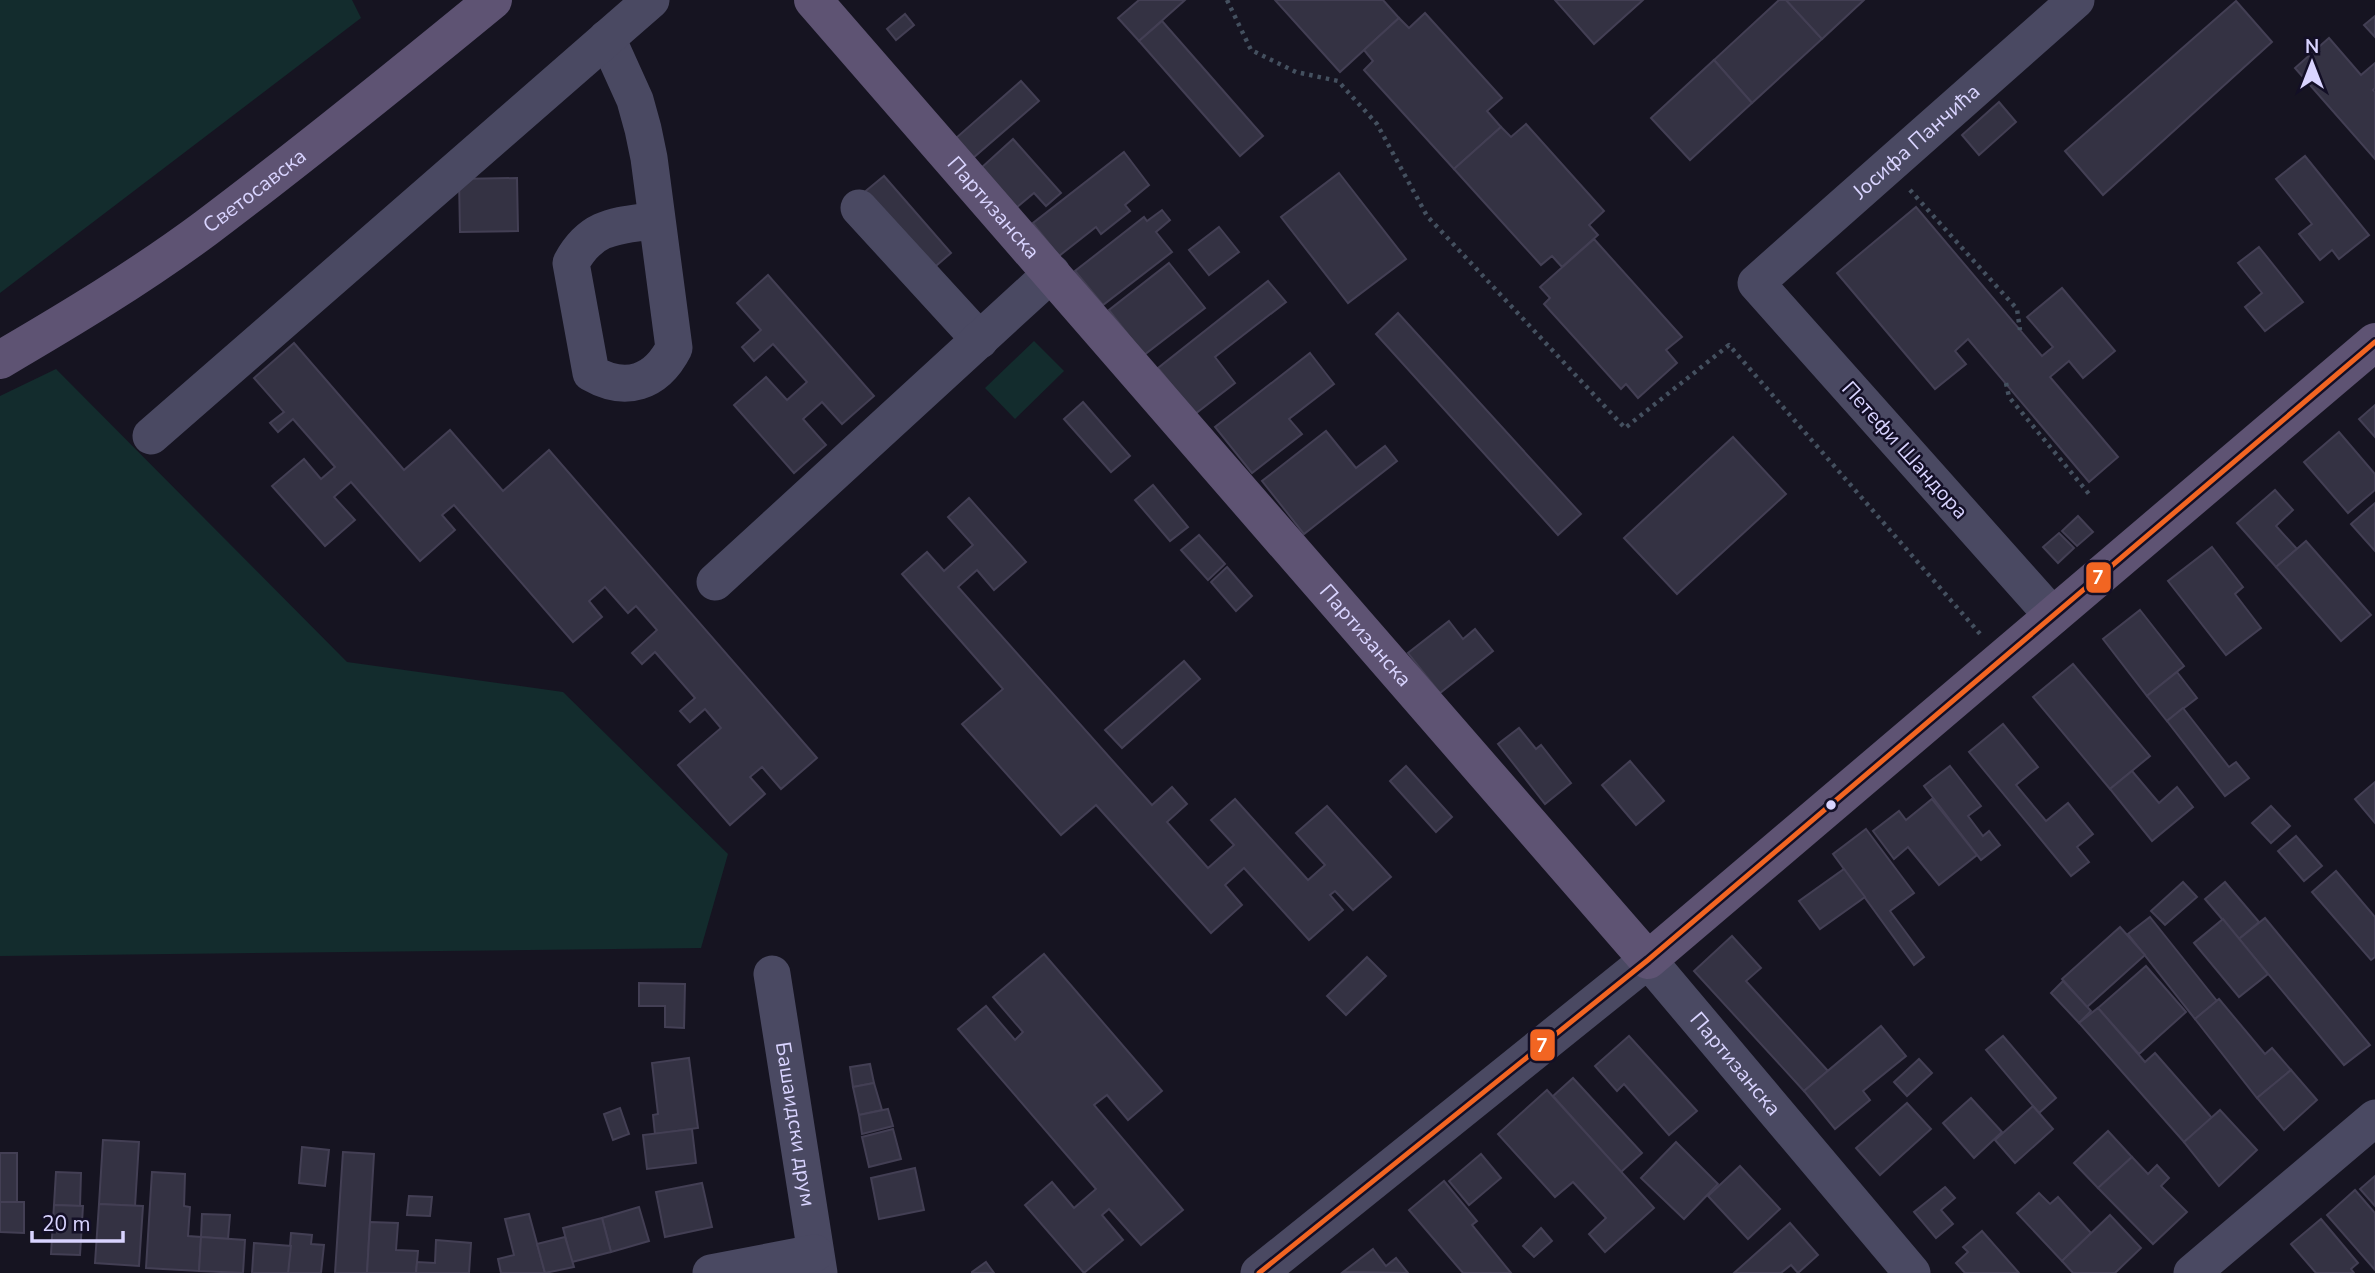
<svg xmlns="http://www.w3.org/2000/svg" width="2375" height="1273" font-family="'Nunito Sans',sans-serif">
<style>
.green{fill:#132c2d}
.building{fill:#343243;stroke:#433f54;stroke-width:2}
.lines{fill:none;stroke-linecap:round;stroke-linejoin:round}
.path{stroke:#44505f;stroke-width:4.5;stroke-dasharray:3.5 5;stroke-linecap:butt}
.minor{stroke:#4a4962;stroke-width:37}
.major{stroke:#5e5373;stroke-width:38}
.bus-1-casing{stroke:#130f26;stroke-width:10}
.bus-1{stroke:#f26522;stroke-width:5}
.bus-dot{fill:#d9d4ff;stroke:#130f26;stroke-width:2.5}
.labels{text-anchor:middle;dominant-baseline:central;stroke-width:5;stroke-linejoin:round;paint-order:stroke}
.street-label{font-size:21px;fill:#d9d4ff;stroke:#130f26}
.line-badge{stroke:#130f26;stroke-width:2.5}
.badge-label{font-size:19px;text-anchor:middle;font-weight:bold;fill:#fff}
</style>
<rect width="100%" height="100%" fill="#161421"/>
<g class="green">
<polygon points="0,0 352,0 361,18 0,293"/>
<polygon points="1034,341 1064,371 1015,419 985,388"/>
<polygon points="56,369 347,662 563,692 728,854 701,948 0,956 0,396"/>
</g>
<g class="building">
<polygon points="1139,0 1185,0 1139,41 1118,18"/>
<polygon points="1275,0 1383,0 1399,18 1340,72"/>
<polygon points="1555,0 1643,0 1594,44"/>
<polygon points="1779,0 1786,0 1822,39 1752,103 1714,60"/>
<polygon points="1786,0 1864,0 1822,39"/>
<polygon points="2236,1 2272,42 2103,195 2065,151"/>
<polygon points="1425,13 1502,98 1487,111 1501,127 1454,169 1364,70 1373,61 1364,50 1399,18 1409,28"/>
<polygon points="905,14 914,25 896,40 887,29"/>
<polygon points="2375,16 2375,37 2364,25"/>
<polygon points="1162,21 1263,136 1240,156 1139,41"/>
<polygon points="2329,38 2361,75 2375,63 2375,88 2373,90 2375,92 2375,159 2295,68"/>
<polygon points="1714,60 1752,103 1690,160 1651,118"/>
<polygon points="1021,81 1039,101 973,158 956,138"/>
<polygon points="1999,102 2016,122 1979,155 1962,135"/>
<polygon points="1526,124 1604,211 1589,225 1598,235 1562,267 1552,256 1541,265 1454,169 1501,127 1511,137"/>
<polygon points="1013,139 1061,193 1046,206 1034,193 1016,208 981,168"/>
<polygon points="1124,152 1149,185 1125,205 1130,211 1101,234 1096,227 1059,256 1033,223"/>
<polygon points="2305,156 2369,235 2339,259 2332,250 2320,260 2299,234 2312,224 2276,179"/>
<polygon points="1339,173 1406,259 1348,303 1281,217"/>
<polygon points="884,176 951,253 930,271 862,194"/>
<polygon points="517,178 518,231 460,232 459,179"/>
<polygon points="1916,207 2042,356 2053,347 2027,317 2062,288 2115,351 2083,378 2069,361 2050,377 2118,457 2089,482 1968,339 1955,351 1966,364 1935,389 1837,273"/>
<polygon points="1162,210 1170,220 1156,232 1172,252 1103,305 1075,271 1144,217 1147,221"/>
<polygon points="1219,227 1239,252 1209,275 1189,250"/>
<polygon points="1594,239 1682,337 1666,350 1677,363 1638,398 1626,384 1621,389 1544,304 1550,298 1540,287"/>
<polygon points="2259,247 2303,302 2265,331 2245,307 2262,293 2238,263"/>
<polygon points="1169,263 1205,308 1144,355 1109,310"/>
<polygon points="768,275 874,396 842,424 822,402 803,419 826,445 794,473 734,405 766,377 787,400 807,382 773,344 754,361 742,347 761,330 737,303"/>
<polygon points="1268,281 1286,302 1215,357 1235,383 1195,414 1158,368"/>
<polygon points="1398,313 1581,514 1558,535 1376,334"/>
<polygon points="294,343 404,470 450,430 503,491 549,450 817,758 781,789 762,767 750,777 765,794 730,825 678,765 721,728 705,709 690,722 680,711 695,698 655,652 642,664 632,653 657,630 636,606 628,613 605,587 589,601 602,617 573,642 454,505 442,515 455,530 420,561 351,482 334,497 355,520 325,546 272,486 304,459 321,479 335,467 293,419 278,432 270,423 284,412 254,378"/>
<polygon points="1310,353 1334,384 1289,419 1302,434 1252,473 1215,427"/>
<polygon points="1083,402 1130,456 1111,472 1064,419"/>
<polygon points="2375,405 2375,437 2359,419"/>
<polygon points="1326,431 1356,468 1385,446 1397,461 1304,534 1262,481"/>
<polygon points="2339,432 2375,474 2375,490 2348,513 2304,462"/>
<polygon points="1733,437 1786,494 1677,594 1624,538"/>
<polygon points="1153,485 1188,527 1170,541 1135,500"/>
<polygon points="2275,490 2293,510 2276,526 2297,549 2276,567 2237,523"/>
<polygon points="969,498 1026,562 994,590 977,570 958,587 1152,805 1172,787 1187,804 1167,822 1208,868 1234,845 1211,820 1235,799 1308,880 1325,865 1296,833 1327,806 1391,877 1353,910 1335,891 1330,895 1343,910 1309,940 1244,868 1225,885 1242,905 1211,933 1096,805 1061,835 962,724 1003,689 902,574 927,552 944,571 973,545 948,517"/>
<polygon points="2375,503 2375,551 2351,524"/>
<polygon points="2078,516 2093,532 2077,546 2062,531"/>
<polygon points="2059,533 2074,548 2058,563 2043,547"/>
<polygon points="1199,535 1225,564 1208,580 1181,550"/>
<polygon points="2306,541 2371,615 2341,641 2276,567"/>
<polygon points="2212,547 2243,587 2235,594 2261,628 2226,655 2168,581"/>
<polygon points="1227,567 1252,596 1236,611 1211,582"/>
<polygon points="2140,610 2184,666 2147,696 2103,639"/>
<polygon points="1449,621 1463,639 1475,629 1493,651 1440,693 1408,653"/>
<polygon points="1184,661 1200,679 1122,748 1105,730"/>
<polygon points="2073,664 2150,756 2110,789 2033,697"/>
<polygon points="2177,672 2197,698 2167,721 2147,696"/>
<polygon points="2183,708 2229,767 2236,762 2249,778 2225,796 2167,721"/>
<polygon points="2003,724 2038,767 2016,785 2046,821 2068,803 2093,834 2077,847 2089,862 2071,876 1969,752"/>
<polygon points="1519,728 1536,749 1541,745 1571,783 1545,804 1498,744"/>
<polygon points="1630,761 1664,801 1636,825 1602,785"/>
<polygon points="1406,766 1452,817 1436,832 1390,781"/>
<polygon points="1950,766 1981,806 1968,816 1983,836 1989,831 2000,845 1981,860 1924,786"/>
<polygon points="2132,771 2159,803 2177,787 2193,807 2152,841 2110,789"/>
<polygon points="2375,782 2375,823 2355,799"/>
<polygon points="1932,799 1977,855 1939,885 1908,847 1894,859 1873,831 1899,811 1906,820"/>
<polygon points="2271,806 2290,826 2271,843 2252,823"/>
<polygon points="1866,829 1914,893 1890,911 1924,957 1914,965 1833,854"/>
<polygon points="2296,836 2322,866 2304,881 2278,851"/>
<polygon points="1844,869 1865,897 1820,929 1799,901"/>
<polygon points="2336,871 2375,917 2375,957 2371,960 2312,892"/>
<polygon points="2183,882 2197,897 2165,925 2151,911"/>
<polygon points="2225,882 2259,922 2239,939 2205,899"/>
<polygon points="2150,917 2217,1001 2195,1019 2128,934"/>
<polygon points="2265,918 2370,1045 2344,1065 2239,939"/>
<polygon points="2223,919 2268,974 2239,997 2194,943"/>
<polygon points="2120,927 2145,955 2087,1007 2062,979"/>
<polygon points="1732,936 1761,968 1746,981 1828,1071 1804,1091 1694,971"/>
<polygon points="1044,954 1162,1091 1128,1120 1107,1095 1094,1105 1183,1210 1141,1245 1109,1209 1102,1215 1123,1240 1084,1273 1025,1205 1052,1182 1074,1208 1096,1189 958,1029 986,1006 1015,1040 1023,1032 993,997"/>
<polygon points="1367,957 1386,976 1346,1015 1327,996"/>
<polygon points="2146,966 2186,1012 2139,1054 2098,1008"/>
<polygon points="2063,981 2091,1011 2079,1023 2051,993"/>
<polygon points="639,983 685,984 684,1028 665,1027 665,1006 639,1006"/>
<polygon points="2219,999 2265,1054 2272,1048 2291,1070 2257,1098 2195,1019"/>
<polygon points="2098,1008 2145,1062 2155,1053 2212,1118 2184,1142 2079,1023"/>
<polygon points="1881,1026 1906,1056 1863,1091 1870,1100 1835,1129 1804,1091"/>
<polygon points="1629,1036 1697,1111 1669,1135 1624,1084 1617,1091 1595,1066"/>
<polygon points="2003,1036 2056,1098 2039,1113 1986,1050"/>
<polygon points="689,1058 698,1128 655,1134 653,1115 658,1114 652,1063"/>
<polygon points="1919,1059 1932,1073 1907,1096 1894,1082"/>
<polygon points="870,1064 874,1083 853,1087 850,1067"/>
<polygon points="2291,1070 2317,1100 2284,1130 2257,1098"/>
<polygon points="1573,1078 1642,1153 1621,1172 1553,1096"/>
<polygon points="874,1083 882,1110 859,1115 853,1087"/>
<polygon points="1547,1090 1654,1208 1605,1252 1589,1234 1606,1218 1573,1182 1555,1197 1498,1134"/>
<polygon points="1971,1098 2002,1132 1974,1158 1943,1123"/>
<polygon points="1907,1103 1931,1129 1880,1175 1856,1148"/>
<polygon points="2033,1106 2053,1129 2015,1163 1995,1140"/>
<polygon points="620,1108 629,1134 613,1140 604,1114"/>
<polygon points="888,1109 893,1126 862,1134 859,1115"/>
<polygon points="2220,1110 2257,1150 2219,1186 2184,1142"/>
<polygon points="692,1129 696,1163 647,1169 643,1135"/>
<polygon points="893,1129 901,1159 869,1167 862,1137"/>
<polygon points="2108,1131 2132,1157 2098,1188 2074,1163"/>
<polygon points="103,1140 139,1142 135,1206 99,1204"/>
<polygon points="1676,1142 1718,1184 1684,1219 1641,1178"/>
<polygon points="302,1147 329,1150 325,1186 299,1183"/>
<polygon points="343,1152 374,1154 367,1273 335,1273"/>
<rect x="0" y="1153" width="17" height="49"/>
<polygon points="1481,1154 1501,1178 1469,1205 1449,1181"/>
<polygon points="2132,1157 2148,1174 2157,1165 2169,1178 2161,1186 2187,1212 2153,1244 2098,1188"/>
<polygon points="1740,1166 1780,1209 1748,1239 1708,1196"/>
<polygon points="915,1168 924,1210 879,1219 871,1178"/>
<polygon points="56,1172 81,1173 80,1206 54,1205"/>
<polygon points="152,1172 185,1174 184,1206 190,1207 188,1236 201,1237 199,1271 146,1268"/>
<polygon points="2375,1176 2375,1206 2360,1189"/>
<polygon points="1444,1181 1477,1221 1472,1225 1511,1273 1463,1273 1409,1210"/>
<polygon points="702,1183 712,1227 665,1237 656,1192"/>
<polygon points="1945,1187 1955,1198 1941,1210 1953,1224 1936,1238 1914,1212"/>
<polygon points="2355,1190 2375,1213 2375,1270 2327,1215"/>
<polygon points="2039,1193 2050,1204 2058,1197 2091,1233 2062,1261 2017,1213"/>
<polygon points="409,1196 432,1197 430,1216 407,1215"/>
<polygon points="0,1202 24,1202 24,1233 0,1232"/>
<polygon points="99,1204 143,1206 139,1266 95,1263"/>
<polygon points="54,1205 83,1206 80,1255 51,1254"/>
<polygon points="639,1207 649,1241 611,1252 602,1218"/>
<polygon points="202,1214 230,1215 228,1239 201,1237"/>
<polygon points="529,1214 545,1273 501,1273 498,1259 514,1255 505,1219"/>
<polygon points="2110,1215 2141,1248 2115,1273 2073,1273 2062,1261"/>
<polygon points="602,1218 611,1252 572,1262 563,1228"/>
<polygon points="2321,1219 2358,1263 2351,1269 2354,1273 2316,1273 2291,1244"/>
<polygon points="370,1222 398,1223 396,1250 418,1251 416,1273 367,1273"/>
<polygon points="1790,1223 1818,1255 1798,1273 1791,1265 1781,1273 1734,1273"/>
<polygon points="1541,1228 1552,1241 1534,1257 1523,1246"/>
<polygon points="1982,1231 2019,1273 1965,1273 1956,1263 1968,1252 1963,1247"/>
<polygon points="291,1233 312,1235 311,1244 324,1245 321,1273 288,1273"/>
<polygon points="201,1237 245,1240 243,1273 199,1271"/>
<polygon points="565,1237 574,1267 545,1273 537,1244"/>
<polygon points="436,1240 471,1243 469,1273 416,1273 417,1262 435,1263"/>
<polygon points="254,1243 291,1246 288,1273 252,1273"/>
<polygon points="1373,1249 1386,1266 1396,1258 1408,1273 1343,1272"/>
<polygon points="986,1262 994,1273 972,1273 972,1272"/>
</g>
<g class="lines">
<g class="path">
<polyline points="1227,0 1251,50 1296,72 1338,81 1377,124 1427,216 1625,428 1729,345 1981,635"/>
<polyline points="1910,190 2017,309 2020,330"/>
<polyline points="2006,383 2009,397 2089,494"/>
</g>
<g class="minor">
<path d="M607 38 635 100 643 129 649 158 674 348C656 383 626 393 591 373L571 263C592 224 618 226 657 220"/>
<polyline points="859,208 980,340"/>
<polyline points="151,436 651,0"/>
<polyline points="715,582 1052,273"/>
<path id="s1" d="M2053 616 1756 283 2076 0"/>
<path id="s2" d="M772 974 819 1273"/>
<polyline points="711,1273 815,1253"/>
<path id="s3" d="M1259 1273 1648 960 1912 1273"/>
<polyline points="2192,1273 2375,1118"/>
</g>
<g class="major">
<path id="s4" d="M813 0 1648 960 2375 342"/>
<path id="s5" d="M0 360C70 319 140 277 206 228 303 155 398 78 493 0"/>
</g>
<g class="bus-1-casing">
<polyline id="bus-1" points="1259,1273 1648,960 2375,342"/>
</g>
<use href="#bus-1" class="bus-1"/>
</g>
<circle class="bus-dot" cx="1831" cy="805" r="6"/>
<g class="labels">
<g class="street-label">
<text stroke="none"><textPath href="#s1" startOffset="660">Јосифа Панчића</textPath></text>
<text stroke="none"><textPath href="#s5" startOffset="306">Светосавска</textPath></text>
<text stroke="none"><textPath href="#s4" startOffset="275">Партизанска</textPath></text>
<text transform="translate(1905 450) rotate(48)">Петефи Шандора</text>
<text stroke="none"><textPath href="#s4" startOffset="842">Партизанска</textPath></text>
<text stroke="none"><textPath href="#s3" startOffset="635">Партизанска</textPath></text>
<text stroke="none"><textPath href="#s2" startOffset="152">Башаидски друм</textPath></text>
</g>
</g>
<g class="line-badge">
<rect x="2085" y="561" width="27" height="33" rx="7" fill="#f26522"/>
<rect x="1529" y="1028" width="27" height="34" rx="7" fill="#f26522"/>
</g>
<g class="badge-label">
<text x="2098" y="584">7</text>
<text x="1542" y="1052">7</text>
</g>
<g transform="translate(2312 63)" stroke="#130f26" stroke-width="5" paint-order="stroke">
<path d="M0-5L12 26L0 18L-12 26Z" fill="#d9d4ff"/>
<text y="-10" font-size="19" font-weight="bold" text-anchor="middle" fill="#d9d4ff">N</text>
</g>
<path d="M32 1231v10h91v-10" fill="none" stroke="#d9d4ff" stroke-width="3.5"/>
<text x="42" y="1231" font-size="21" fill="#d9d4ff" stroke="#130f26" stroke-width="5" paint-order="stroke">20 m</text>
</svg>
